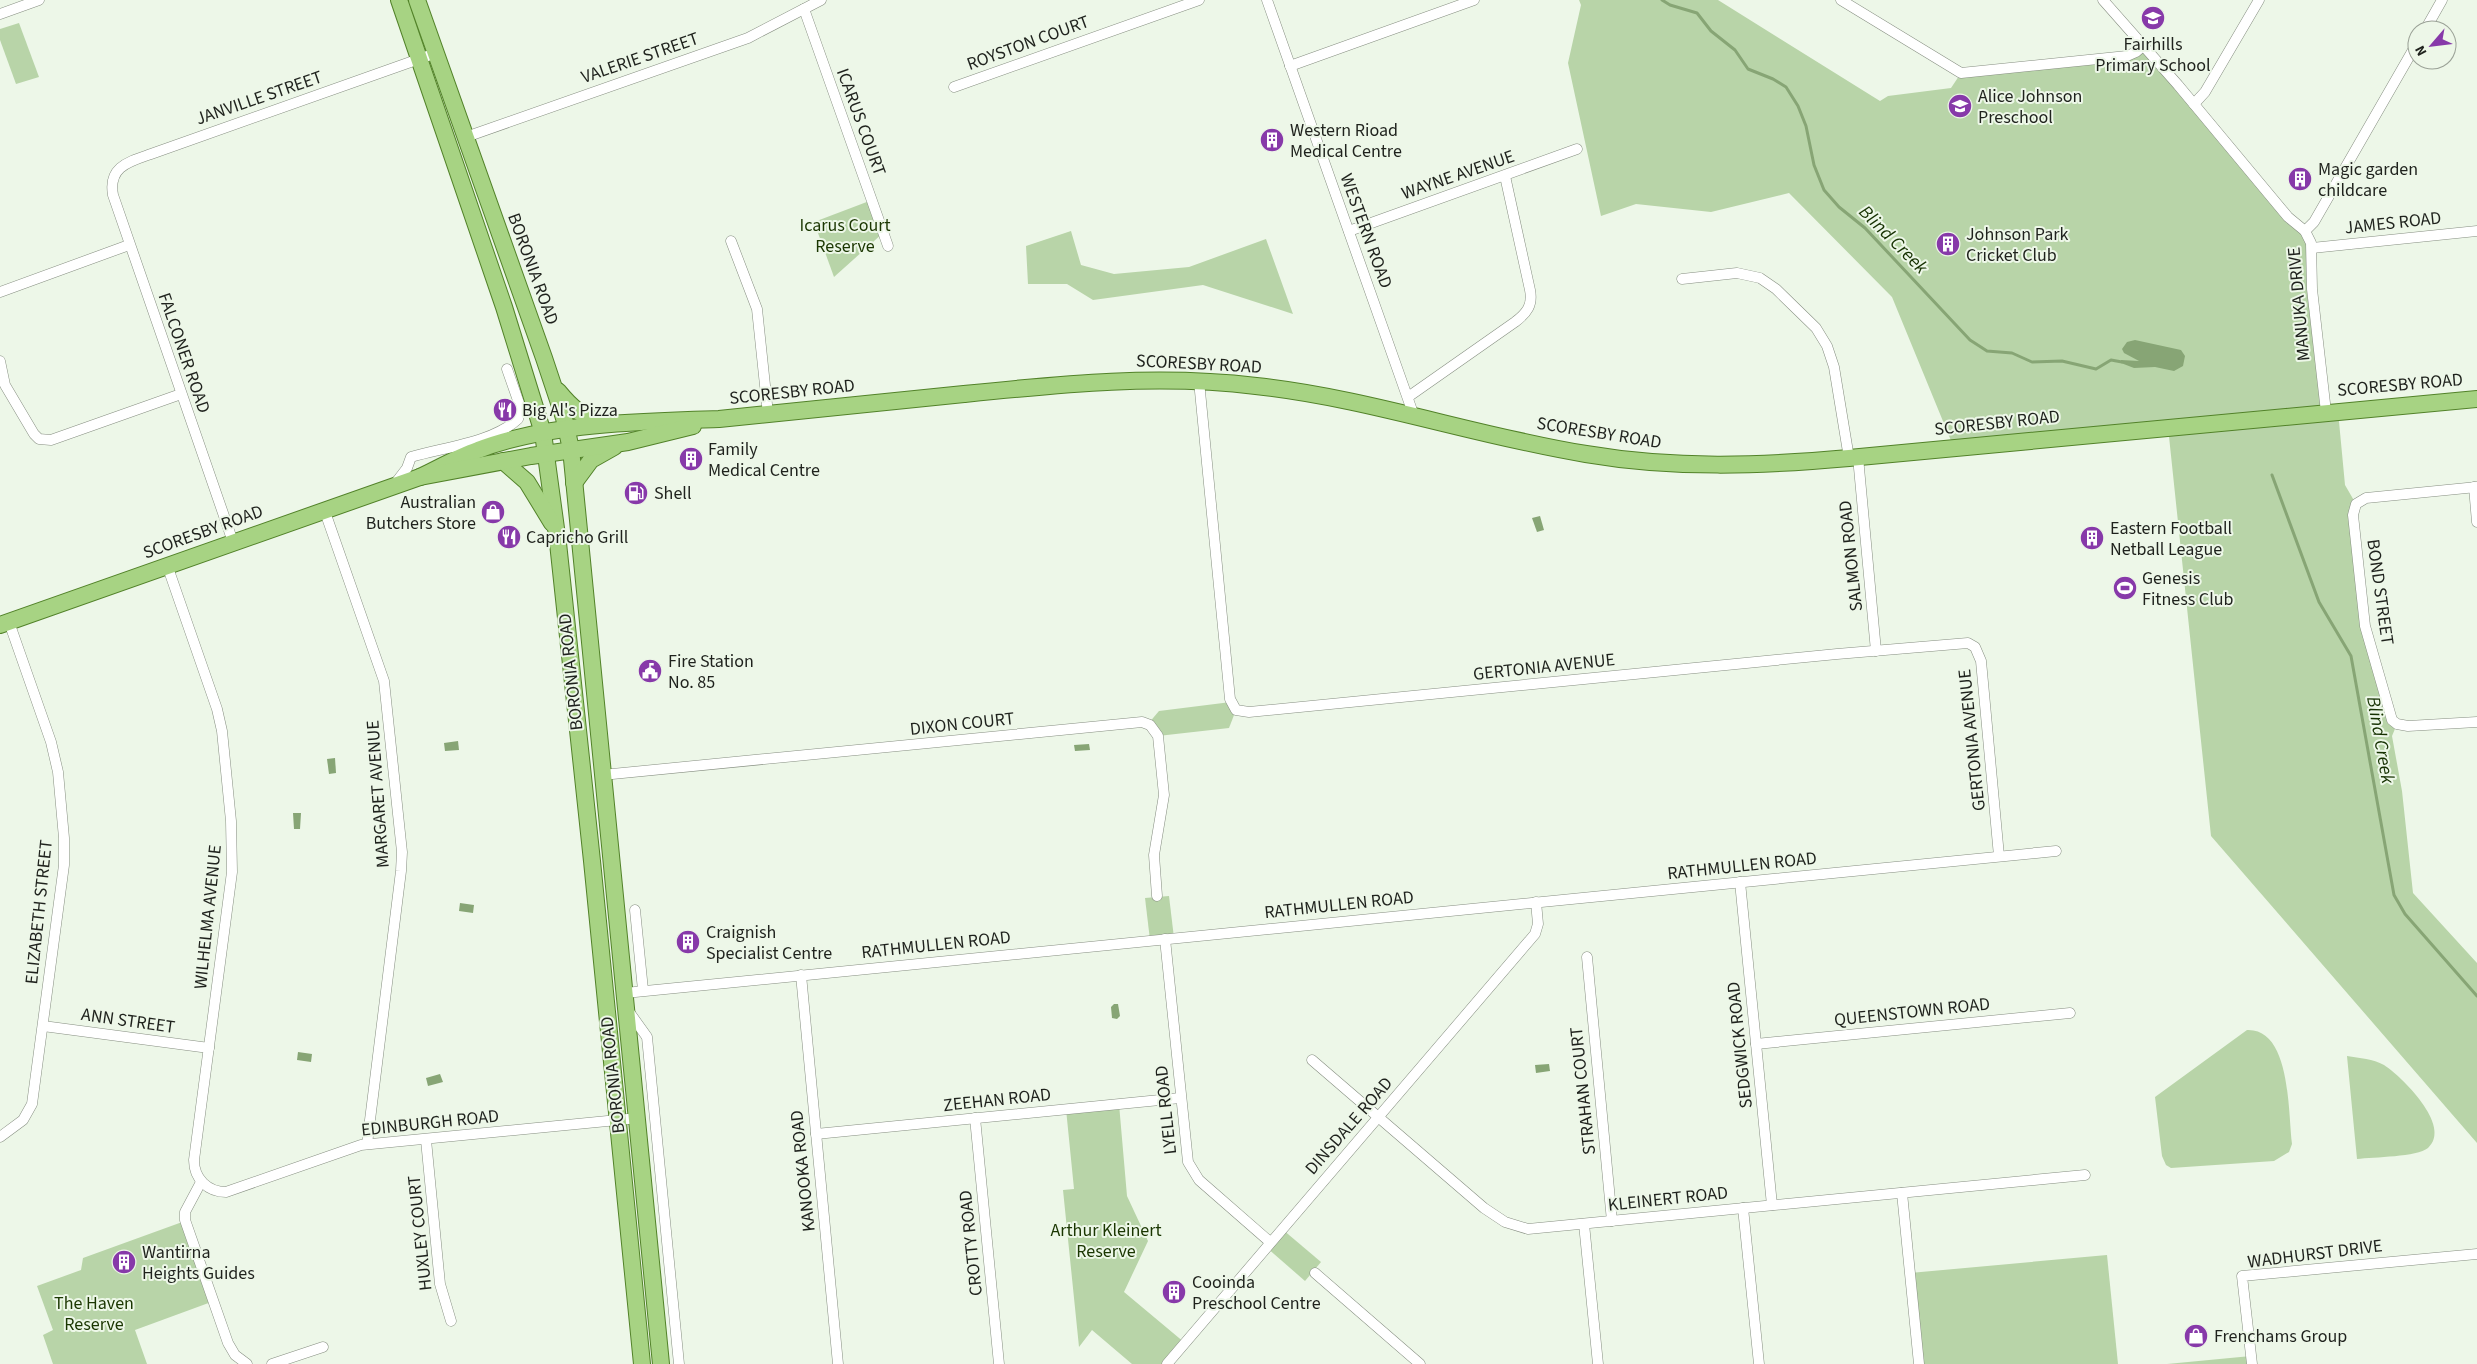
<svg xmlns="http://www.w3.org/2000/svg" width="2477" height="1364" font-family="'Source Sans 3',sans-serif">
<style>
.green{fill:#b8d4a8}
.water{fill:#87a575}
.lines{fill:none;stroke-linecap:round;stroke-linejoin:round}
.stream{stroke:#87a575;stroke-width:3}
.street-casing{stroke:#868e81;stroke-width:11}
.primary-casing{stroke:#528229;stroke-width:18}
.street{stroke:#fff;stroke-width:10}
.primary{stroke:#a7d383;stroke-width:16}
.labels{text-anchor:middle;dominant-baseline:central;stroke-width:4;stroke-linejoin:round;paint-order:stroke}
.street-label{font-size:18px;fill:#1f221d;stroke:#edf7e8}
.poi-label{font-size:18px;fill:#1f221d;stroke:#edf7e8;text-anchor:start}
.park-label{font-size:18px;fill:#1a3601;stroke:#edf7e8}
.water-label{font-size:19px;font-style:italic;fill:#153100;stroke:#edf7e8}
</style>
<rect width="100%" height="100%" fill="#edf7e8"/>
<g class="green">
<polygon points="1579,0 1718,0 1880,101 1888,96 1951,88 1961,73 2127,56 2144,45 2305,231 2326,412 2338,411 2345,485 2356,504 2364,617 2397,724 2392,736 2402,791 2413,893 2477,963 2477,1143 2211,836 2168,427 1954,448 1892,297 1789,193 1711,212 1636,204 1601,216 1568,63 1581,5"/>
<polygon points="19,23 39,77 16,84 0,40 0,29"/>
<polygon points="872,200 883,233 834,277 814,222"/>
<polygon points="1071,231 1081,265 1114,274 1189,267 1266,239 1293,314 1203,285 1093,300 1067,284 1028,284 1026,246"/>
<polygon points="1231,702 1236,710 1229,728 1158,736 1148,724 1159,711"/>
<polygon points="1169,896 1174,938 1150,940 1145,898"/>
<path d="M2247 1030C2291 1028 2288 1113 2292 1144L2289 1152 2274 1161 2171 1168 2166 1165 2162 1156 2155 1097Z"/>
<path d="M2347 1056C2360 1058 2373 1059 2384 1065 2401 1076 2453 1126 2428 1148 2417 1157 2374 1157 2357 1159Z"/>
<polygon points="1119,1104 1127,1196 1148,1241 1124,1292 1185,1343 1167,1364 1132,1364 1092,1330 1079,1347 1063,1190 1074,1189 1066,1109"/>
<polygon points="185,1221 214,1301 135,1330 147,1364 53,1364 43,1335 53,1330 37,1286 81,1270 83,1258"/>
<polygon points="1282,1229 1321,1262 1305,1281 1266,1247"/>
<polygon points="2107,1255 2118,1364 1919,1364 1910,1273"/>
<polygon points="2251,1356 2252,1364 2167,1364"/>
</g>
<g class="water">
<polygon points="2135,340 2181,350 2185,356 2183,366 2174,371 2155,367 2134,368 2121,363 2121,360 2139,361 2124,353 2122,349 2127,342"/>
<polygon points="1540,516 1544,530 1537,532 1532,518"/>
<polygon points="458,741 459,750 445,751 444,743"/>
<polygon points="1089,744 1090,750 1075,751 1074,745"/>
<polygon points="335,758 336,773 329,774 327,759"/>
<polygon points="293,813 301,813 300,829 294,829"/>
<polygon points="460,903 474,905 473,913 459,911"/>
<polygon points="1114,1004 1118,1004 1120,1016 1117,1019 1112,1018 1111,1007"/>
<polygon points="298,1052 312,1054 311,1062 297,1060"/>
<polygon points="1549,1064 1550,1071 1536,1073 1535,1065"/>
<polygon points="440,1074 443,1082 428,1086 426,1078"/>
</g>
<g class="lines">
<g class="stream">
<polyline points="1662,0 1670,5 1697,13 1711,31 1735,50 1748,69 1773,79 1786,87 1798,106 1806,126 1814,165 1824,190 1839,207 1865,228 1970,340 1987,351 2012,353 2032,362 2062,361 2096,369 2111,360 2122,362"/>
<polyline points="2272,475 2319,602 2351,656 2394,895 2405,914 2477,996"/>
</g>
<g class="street-casing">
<g id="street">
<polyline points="1267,0 1414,416"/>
<polyline points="1841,0 1961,73 2127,56 2136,52 2144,45"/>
<polyline points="2103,0 2178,85 2288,217 2305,231 2311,243 2312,289 2326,412"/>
<polyline points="804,9 888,246"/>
<polyline points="0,14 39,0"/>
<polyline points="2425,30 2442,0"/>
<polyline points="1290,66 1474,0"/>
<polyline points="954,87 1199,0"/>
<polyline points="2194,104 2205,92 2259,0"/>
<polyline points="466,137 748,38 821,0"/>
<polyline points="1349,231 1577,149"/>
<polyline points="2305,231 2314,222 2417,43"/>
<polyline points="731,241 757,309 768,414"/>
<polyline points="2312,248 2477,231"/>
<polyline points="1682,279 1737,273 1760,278 1776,289 1816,328 1827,346 1834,367 1849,458"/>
<polyline points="0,292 129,245"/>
<polyline points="0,361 5,385 34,434 39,439 51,440 181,394"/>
<polyline points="1199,381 1230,699 1236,710 1249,712 1837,654 1968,643 1975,647 1981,661 1999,856"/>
<path d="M1408 397 1515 322C1527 313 1533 305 1530 290L1505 176"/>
<polyline points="1858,457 1876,651"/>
<path d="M394 485 407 468 411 457C444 447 492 443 518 419L521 409 507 369"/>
<polyline points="2474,487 2477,522"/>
<polyline points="2477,487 2366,498 2356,504 2353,515 2365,626 2392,720 2397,724 2408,726 2477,722"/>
<polyline points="324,509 384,681 402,852 401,871 367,1144"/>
<path d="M233 542 113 195C108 167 128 162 151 154L436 53"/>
<path d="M167 565 217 709 222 731 231 821 232 872 194 1160C194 1179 208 1192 226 1192L361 1145 638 1118"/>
<polyline points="602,775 1142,722 1150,725 1158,736 1164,795 1154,855 1157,896"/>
<polyline points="1740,882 1772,1205"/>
<polyline points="635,910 643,990"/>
<polyline points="1165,939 1188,1162 1199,1180 1270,1242"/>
<polyline points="1587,957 1612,1221"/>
<polyline points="801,975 838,1364"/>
<polyline points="625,993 2056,851"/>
<polyline points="627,1009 647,1037 679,1364"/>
<polyline points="43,1026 209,1048"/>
<polyline points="1756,1044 2070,1013"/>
<polyline points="1312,1060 1484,1208 1505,1222 1528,1229 2085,1175"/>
<polyline points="975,1118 999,1364"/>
<polyline points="816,1134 1180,1098"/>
<polyline points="0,1137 23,1120 32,1104 64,865 64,838 58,772 51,742 9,622"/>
<polyline points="426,1140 440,1284 451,1321"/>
<polyline points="201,1182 185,1212 185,1220 228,1343 235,1355 247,1364"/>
<polyline points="1902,1193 1919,1364"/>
<polyline points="1743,1208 1759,1364"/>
<polyline points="1584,1224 1598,1364"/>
<polyline points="1315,1273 1420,1364"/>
<polyline points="272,1364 323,1347"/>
<polyline points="1167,1364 1535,934 1538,924 1536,902"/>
<polyline points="2252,1364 2242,1276 2477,1254"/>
</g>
</g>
<g class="primary-casing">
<g id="primary">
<polyline points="399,0 504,307 543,433 558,543 592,861 642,1364"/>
<polyline points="417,0 544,358 564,418 571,449 661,1364"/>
<path d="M558 391C571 407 583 418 604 423"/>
<polyline points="503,461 527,482 552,523"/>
<path d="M420 477C439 468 458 457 478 450 547 423 646 421 719 419 801 411 883 403 964 394 1062 384 1158 374 1256 386 1368 398 1475 436 1586 454 1674 469 1761 466 1849 458L2477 399"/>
<polyline points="574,483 591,460 614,447"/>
<polyline points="0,625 420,477 531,456 628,442 693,426"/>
</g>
</g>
<use href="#street" class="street"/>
<use href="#primary" class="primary"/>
</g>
<defs>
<g id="school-disc" transform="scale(1.25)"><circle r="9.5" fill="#8739a9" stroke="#edf7e8"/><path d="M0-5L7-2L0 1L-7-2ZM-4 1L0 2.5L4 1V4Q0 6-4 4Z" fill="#fff"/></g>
<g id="building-disc" transform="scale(1.25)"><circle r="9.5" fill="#8739a9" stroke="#edf7e8"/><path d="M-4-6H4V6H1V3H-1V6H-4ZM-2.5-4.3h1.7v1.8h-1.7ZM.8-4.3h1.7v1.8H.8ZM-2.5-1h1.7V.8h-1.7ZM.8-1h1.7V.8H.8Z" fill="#fff"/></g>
<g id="restaurant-disc" transform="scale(1.25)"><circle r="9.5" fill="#8739a9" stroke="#edf7e8"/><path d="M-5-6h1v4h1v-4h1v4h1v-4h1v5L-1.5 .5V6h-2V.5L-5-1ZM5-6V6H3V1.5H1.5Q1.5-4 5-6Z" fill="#fff"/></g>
<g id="fuel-disc" transform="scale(1.25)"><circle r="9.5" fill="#8739a9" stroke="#edf7e8"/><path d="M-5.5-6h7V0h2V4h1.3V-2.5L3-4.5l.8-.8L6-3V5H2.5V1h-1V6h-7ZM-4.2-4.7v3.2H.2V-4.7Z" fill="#fff"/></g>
<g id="shop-disc" transform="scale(1.25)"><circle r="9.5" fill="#8739a9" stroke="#edf7e8"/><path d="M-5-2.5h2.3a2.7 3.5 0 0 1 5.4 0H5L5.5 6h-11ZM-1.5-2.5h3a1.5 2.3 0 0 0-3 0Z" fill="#fff"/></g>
<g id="stadium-disc" transform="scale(1.25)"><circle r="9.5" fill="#8739a9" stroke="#edf7e8"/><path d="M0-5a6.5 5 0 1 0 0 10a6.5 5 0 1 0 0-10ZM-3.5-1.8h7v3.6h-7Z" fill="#fff"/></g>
<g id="civic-disc" transform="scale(1.25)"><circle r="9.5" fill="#8739a9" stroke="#edf7e8"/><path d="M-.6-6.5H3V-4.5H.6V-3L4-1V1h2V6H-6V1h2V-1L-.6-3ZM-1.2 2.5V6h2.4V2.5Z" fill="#fff"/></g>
</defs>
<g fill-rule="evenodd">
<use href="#school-disc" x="2153" y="18"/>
<use href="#school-disc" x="1960" y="106"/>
<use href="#building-disc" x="1272" y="140"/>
<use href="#building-disc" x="2300" y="179"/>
<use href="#building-disc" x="1948" y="244"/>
<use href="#restaurant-disc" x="505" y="410"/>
<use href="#building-disc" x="691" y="459"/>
<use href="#fuel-disc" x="636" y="493"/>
<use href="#shop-disc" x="493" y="512"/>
<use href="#restaurant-disc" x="509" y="537"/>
<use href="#building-disc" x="2092" y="538"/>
<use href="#stadium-disc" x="2125" y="588"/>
<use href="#civic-disc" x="650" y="671"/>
<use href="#building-disc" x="688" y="942"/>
<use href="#building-disc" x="124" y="1262"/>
<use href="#building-disc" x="1174" y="1292"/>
<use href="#shop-disc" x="2196" y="1336"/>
</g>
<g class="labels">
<g class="street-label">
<text transform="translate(1028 43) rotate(-20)">ROYSTON COURT</text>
<text transform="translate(640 58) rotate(-19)">VALERIE STREET</text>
<text transform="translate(259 98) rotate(-19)">JANVILLE STREET</text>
<text transform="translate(861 122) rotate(70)">ICARUS COURT</text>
<text transform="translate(1458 175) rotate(-19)">WAYNE AVENUE</text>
<text transform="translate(2393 223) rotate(-6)">JAMES ROAD</text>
<text transform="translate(1366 231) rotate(70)">WESTERN ROAD</text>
<text transform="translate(533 269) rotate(70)">BORONIA ROAD</text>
<text transform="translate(2299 304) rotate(-95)">MANUKA DRIVE</text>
<text transform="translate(184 353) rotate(71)">FALCONER ROAD</text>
<text transform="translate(1199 364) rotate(3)">SCORESBY ROAD</text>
<text transform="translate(2400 385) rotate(-5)">SCORESBY ROAD</text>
<text transform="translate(792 392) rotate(-6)">SCORESBY ROAD</text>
<text transform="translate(1997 423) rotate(-6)">SCORESBY ROAD</text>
<text transform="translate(1599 433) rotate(9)">SCORESBY ROAD</text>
<text transform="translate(203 532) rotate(-20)">SCORESBY ROAD</text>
<text transform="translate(1851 556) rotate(-96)">SALMON ROAD</text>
<text transform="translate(2380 592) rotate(82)">BOND STREET</text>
<text transform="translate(1544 667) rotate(-6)">GERTONIA AVENUE</text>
<text transform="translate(571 672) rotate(-96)">BORONIA ROAD</text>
<text transform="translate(962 724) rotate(-6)">DIXON COURT</text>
<text transform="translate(1972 740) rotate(-96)">GERTONIA AVENUE</text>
<text transform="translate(378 794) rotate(-94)">MARGARET AVENUE</text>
<text transform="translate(1742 866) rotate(-6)">RATHMULLEN ROAD</text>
<text transform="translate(1339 905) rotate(-6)">RATHMULLEN ROAD</text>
<text transform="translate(39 912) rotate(-84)">ELIZABETH STREET</text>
<text transform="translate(208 917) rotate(-84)">WILHELMA AVENUE</text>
<text transform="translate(936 945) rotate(-6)">RATHMULLEN ROAD</text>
<text transform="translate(1912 1012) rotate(-6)">QUEENSTOWN ROAD</text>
<text transform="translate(128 1021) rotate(8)">ANN STREET</text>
<text transform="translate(1740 1045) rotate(-96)">SEDGWICK ROAD</text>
<text transform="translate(613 1075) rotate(-96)">BORONIA ROAD</text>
<text transform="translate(1583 1091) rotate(-96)">STRAHAN COURT</text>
<text transform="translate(997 1100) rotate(-6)">ZEEHAN ROAD</text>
<text transform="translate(1166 1110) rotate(-96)">LYELL ROAD</text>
<text transform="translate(430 1123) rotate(-6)">EDINBURGH ROAD</text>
<text transform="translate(1349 1126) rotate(-49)">DINSDALE ROAD</text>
<text transform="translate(803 1171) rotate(-96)">KANOOKA ROAD</text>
<text transform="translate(1668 1199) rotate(-6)">KLEINERT ROAD</text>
<text transform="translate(420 1233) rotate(-96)">HUXLEY COURT</text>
<text transform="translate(971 1243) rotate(-96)">CROTTY ROAD</text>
<text transform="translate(2315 1254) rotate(-7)">WADHURST DRIVE</text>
</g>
<g class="poi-label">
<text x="2153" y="44" text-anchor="middle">Fairhills<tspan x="2153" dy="21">Primary School</tspan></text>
<text x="1978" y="96">Alice Johnson<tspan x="1978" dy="21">Preschool</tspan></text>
<text x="1290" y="130">Western Rioad<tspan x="1290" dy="21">Medical Centre</tspan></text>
<text x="2318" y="169">Magic garden<tspan x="2318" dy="21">childcare</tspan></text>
<text x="1966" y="234">Johnson Park<tspan x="1966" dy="21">Cricket Club</tspan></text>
<text x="522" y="410">Big Al's Pizza</text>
<text x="708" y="449">Family<tspan x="708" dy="21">Medical Centre</tspan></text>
<text x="654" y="493">Shell</text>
<text x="476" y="502" text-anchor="end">Australian<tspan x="476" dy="21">Butchers Store</tspan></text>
<text x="2110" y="528">Eastern Football<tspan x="2110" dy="21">Netball League</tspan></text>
<text x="526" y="537">Capricho Grill</text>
<text x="2142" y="578">Genesis<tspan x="2142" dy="21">Fitness Club</tspan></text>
<text x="668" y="661">Fire Station<tspan x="668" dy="21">No. 85</tspan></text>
<text x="706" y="932">Craignish<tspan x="706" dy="21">Specialist Centre</tspan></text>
<text x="142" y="1252">Wantirna<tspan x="142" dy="21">Heights Guides</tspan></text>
<text x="1192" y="1282">Cooinda<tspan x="1192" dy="21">Preschool Centre</tspan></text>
<text x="2214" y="1336">Frenchams Group</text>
</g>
<g class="park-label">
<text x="845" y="225">Icarus Court<tspan x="845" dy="21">Reserve</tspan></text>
<text x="1106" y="1230">Arthur Kleinert<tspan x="1106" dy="21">Reserve</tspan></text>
<text x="94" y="1303">The Haven<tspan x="94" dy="21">Reserve</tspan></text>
</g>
<g class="water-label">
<text transform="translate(1893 240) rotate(45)">Blind Creek</text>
<text transform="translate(2380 740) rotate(80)">Blind Creek</text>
</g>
</g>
<g transform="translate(2432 45) rotate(242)"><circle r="24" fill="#edf7e8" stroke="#9ba297"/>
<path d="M0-4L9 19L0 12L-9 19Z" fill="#8739a9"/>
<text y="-8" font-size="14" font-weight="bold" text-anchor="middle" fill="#1f221d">N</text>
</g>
</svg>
